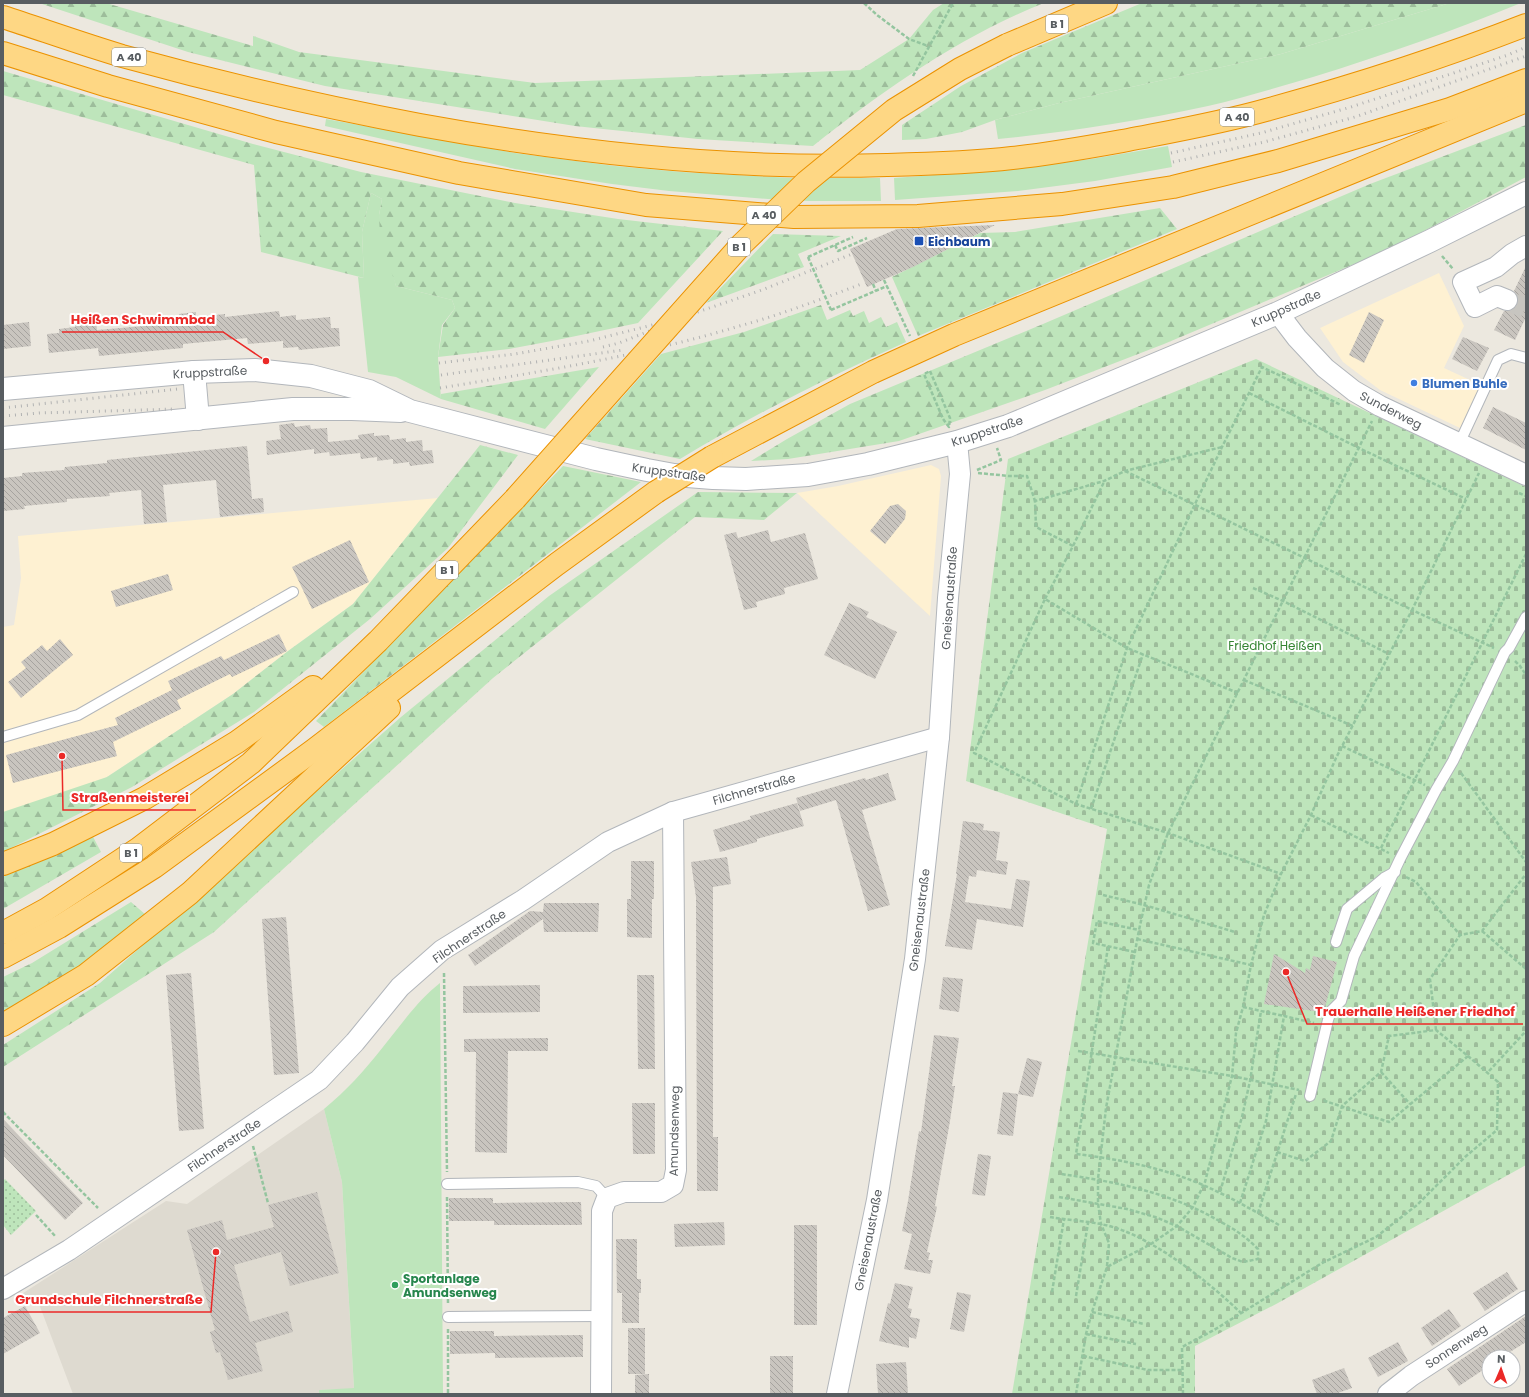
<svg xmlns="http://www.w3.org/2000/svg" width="1529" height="1397" font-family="Poppins,sans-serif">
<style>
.commercial{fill:#fef1d2}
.education{fill:#dedad0}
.grass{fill:#bee5bb}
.forest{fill:url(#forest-firs)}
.cemetery{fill:url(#cemetery-stones)}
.park{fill:url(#park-dots)}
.building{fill:url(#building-back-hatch)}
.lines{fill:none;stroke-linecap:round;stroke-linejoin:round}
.minor-tunnel{stroke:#c7c5c0;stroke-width:20;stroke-dasharray:20 10;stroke-linecap:butt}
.service-casing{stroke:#b2b6bb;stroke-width:12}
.minor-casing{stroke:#b2b6bb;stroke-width:22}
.tertiary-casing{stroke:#b2b6bb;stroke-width:24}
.motorway-casing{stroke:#eb9200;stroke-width:24}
.path{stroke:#94c59f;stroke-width:2.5;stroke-dasharray:4 2;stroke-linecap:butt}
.service{stroke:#fff;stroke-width:10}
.minor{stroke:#fff;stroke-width:20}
.tertiary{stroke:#fff;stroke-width:22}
.motorway{stroke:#fed784;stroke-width:22}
.rail{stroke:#b1b2b2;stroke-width:3;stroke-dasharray:1 5;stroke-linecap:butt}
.motorway-bridge-casing{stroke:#eb9200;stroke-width:24;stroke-linecap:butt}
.path-bridge{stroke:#94c59f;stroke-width:2.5;stroke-dasharray:4 2;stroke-linecap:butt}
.motorway-bridge{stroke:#fed784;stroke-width:22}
.transit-dot{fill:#1a4fb4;stroke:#fff;stroke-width:1.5}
.shop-dot{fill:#3f7fe0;stroke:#fff;stroke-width:1.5}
.leisure-dot{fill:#2e9e5b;stroke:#fff;stroke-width:1.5}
.labels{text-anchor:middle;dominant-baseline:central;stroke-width:4;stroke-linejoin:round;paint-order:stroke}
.shield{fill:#fff;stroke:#8a8e90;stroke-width:1}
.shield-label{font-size:11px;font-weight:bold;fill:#585d61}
.transit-label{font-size:12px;font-weight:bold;fill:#164399;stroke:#fff;text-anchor:start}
.street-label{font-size:12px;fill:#585d61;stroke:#fff}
.shop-label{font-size:12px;font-weight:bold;fill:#366cbe;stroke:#fff;text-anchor:start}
.park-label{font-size:12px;fill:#358533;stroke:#fff}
.leisure-label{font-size:12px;font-weight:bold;fill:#27864d;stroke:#fff;text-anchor:start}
.leader{fill:none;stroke:#eb2927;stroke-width:1.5}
.callout-dot{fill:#eb2927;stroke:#fff;stroke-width:1.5}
.callout-label{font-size:13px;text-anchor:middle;font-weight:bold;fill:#eb2927;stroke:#fff;stroke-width:4;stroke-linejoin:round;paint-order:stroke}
</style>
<defs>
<pattern id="forest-firs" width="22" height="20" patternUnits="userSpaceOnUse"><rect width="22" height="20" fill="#bee5bb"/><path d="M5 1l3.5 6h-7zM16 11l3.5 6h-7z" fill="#9dbd9b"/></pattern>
<pattern id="cemetery-stones" width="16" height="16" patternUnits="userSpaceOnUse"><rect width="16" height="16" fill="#bee5bb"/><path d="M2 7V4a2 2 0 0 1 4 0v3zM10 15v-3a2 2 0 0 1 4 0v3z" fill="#9dbd9b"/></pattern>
<pattern id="park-dots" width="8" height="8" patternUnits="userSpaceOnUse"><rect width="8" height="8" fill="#bee5bb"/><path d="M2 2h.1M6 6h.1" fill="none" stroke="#9dbd9b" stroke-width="1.8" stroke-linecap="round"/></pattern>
<pattern id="building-back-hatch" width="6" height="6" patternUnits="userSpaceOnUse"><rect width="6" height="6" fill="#c9c5bf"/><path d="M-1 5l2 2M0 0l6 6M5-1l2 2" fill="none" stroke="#a6a39f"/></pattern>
</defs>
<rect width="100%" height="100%" fill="#ece8df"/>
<g class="commercial">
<polygon points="1439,273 1464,326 1444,368 1483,386 1460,428 1380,390 1343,362 1320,328"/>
<polygon points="931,465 939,469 941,476 930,616 797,493 838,486"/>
<polygon points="438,498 353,604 288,651 233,694 107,777 3,836 3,627 14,625 21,578 18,536"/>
</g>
<polygon class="education" points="324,1109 342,1182 354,1389 319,1390 319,1394 198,1394 196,1393 192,1394 73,1394 39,1304 34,1298 28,1296 17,1297 166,1201 187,1204"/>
<g class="grass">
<path d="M1450 3H1521C1453 31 1384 55 1313 77 1278 87 1243 98 1208 106 1138 121 1069 132 998 139L995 120 1059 103 1281 54Z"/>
<polygon points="326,119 515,153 615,166 682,172 792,178 880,178 881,201 809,201 768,199 669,191 612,184 515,169 325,126"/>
<polygon points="1168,146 1172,167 1095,181 1018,191 895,200 894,178 1014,169 1091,159"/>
<polygon points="371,193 382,199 379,215 396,286 452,300 455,308 442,325 438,357 441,399 396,377 368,372 358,277 364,278 362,232"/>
<path d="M440 983 443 1394H319V1390L354 1388 342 1182 324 1109C346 1091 365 1070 383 1047 401 1025 417 1001 440 983Z"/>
</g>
<g class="forest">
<path d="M39 3H106L253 46V36L299 52 535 83 860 70 909 39 933 10 944 3H1044C959 37 884 90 813 146L698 139 575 126 325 86 188 52Z"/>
<polygon points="1142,3 1450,3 1281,54 1059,103 995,120 962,132 926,139 902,140 902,125 961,86 1022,53"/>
<polygon points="3,71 253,144 361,172 515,203 618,219 723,231 638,323 557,340 509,349 438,357 443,325 455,308 452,300 396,286 380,236 379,215 382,199 371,193 362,232 364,278 261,252 254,165 3,95"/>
<polygon points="1526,125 1526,177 1390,249 1164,344 1045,390 899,441 788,459 751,461 787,439 850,404 1043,324 1370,184"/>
<polygon points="1160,208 1177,229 918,336 892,277 980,233 1015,232"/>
<polygon points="773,234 841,236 798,254 804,267 706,303"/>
<path d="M821 305 827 320 850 310 853 316 864 311 869 323 881 317 886 327 897 322 906 342C828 377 753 415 680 459L585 439 661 354 744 332Z"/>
<polygon points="599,367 545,429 441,399 441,394"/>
<polygon points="480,445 518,455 448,548 370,619 254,712 132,787 3,852 3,812 107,777 233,694 288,651 353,604"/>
<polygon points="563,466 641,482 324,727 316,721"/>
<polygon points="698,492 797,493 764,520 695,517 493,678 214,932 3,1067 3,1045 100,983 401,717 549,596"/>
<polygon points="91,833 101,852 3,909 3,877"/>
<polygon points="131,902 146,915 92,961 3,1016 3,977 32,963"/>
</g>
<polygon class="cemetery" points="1256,359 1526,487 1526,1165 1278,1303 1195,1346 1195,1394 1012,1394 1107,829 966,781 1008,459"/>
<polygon class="park" points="5,1179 36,1211 11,1235 3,1225 3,1181"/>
<g class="building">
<polygon points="995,225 913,267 867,287 850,249 897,229"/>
<polygon points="1526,266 1526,317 1515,340 1494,330 1504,311 1509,311 1514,309 1517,305 1518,298 1514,291"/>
<polygon points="279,311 280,317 296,315 296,320 330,317 331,328 339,328 340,346 299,350 298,347 283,348 283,341 248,344 247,338 183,344 183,348 99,356 98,348 49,353 47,334 59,333 59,329 75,327 75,323 96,321 97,330 180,323 179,314 196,312 196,317 225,314 225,317"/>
<polygon points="1369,312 1384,320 1364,363 1349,355"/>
<polygon points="29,322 31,346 3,349 3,325"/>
<polygon points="1463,337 1489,348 1477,371 1452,359"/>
<polygon points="1493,407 1526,423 1526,450 1483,428"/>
<polygon points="294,423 295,427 310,425 311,429 327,428 328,442 359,439 358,435 374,433 374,436 389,435 390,440 406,438 406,442 422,440 423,451 432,450 434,463 410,466 409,462 393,464 393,459 377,461 377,457 361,459 360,453 330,456 329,452 314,454 314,449 267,455 266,441 281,439 279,425"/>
<polygon points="247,446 252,499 263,498 264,512 220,517 216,480 163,485 167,522 144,524 141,490 109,493 110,496 67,499 67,502 24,506 25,509 3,511 3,478 22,476 22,473 64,470 65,467 107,463 107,460"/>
<polygon points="898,504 906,511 905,519 885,544 870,531 890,506"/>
<polygon points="768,530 771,542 805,533 818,579 784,588 785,594 756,602 757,607 744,610 724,535 736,532 738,538"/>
<polygon points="350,540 369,582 312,609 292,567"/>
<polygon points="168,574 173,590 116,607 111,591"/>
<polygon points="849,603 869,612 866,617 897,632 875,679 824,655"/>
<polygon points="279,634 287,651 232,677 230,674 177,700 181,709 113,742 117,756 13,783 6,755 118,725 115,718 172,690 168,681 221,656 224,660"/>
<polygon points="60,639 73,655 21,698 8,682 26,668 21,662 42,645 47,651"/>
<polygon points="888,773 896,800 862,810 890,905 868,911 836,800 800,811 796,798 865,778 866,780"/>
<polygon points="797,803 804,826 757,839 757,842 720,852 713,830 751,819 750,816"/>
<polygon points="963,821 984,824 983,830 1000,832 996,860 1008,862 1006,875 977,870 976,877 969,876 965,902 1011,909 1016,879 1030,881 1023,927 977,919 972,950 945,946 957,874 956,874"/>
<polygon points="727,857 731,884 713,887 713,1137 718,1137 718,1191 697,1191 696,897 691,862"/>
<polygon points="631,861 654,861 654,899 652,899 652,938 627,937 627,899 631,899"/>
<polygon points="544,903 599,903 598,932 544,932 543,919 475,966 468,955 530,911 543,912"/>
<polygon points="286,917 299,1073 274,1075 262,919"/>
<polygon points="1274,954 1305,973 1306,968 1310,970 1313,956 1337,962 1324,1011 1313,1011 1264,1004"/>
<polygon points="191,973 204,1129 179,1131 166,975"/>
<polygon points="637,975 654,975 655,1069 638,1069"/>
<polygon points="943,977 963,979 959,1012 939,1009"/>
<polygon points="540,985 540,1012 463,1013 463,986"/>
<polygon points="934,1035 959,1038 952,1086 955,1086 950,1121 935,1206 937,1207 927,1252 930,1253 928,1260 933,1260 930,1274 904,1269 912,1234 902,1231 908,1201 919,1131 921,1132"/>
<polygon points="548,1038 548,1051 508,1051 507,1153 475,1152 476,1052 464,1052 464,1039"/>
<polygon points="1027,1058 1042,1062 1033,1097 1018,1094"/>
<polygon points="1003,1092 1018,1094 1013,1136 997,1134"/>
<polygon points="632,1103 655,1103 655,1154 633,1154"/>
<polygon points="3,1119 83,1203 65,1220 3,1155"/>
<polygon points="978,1154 991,1156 985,1196 972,1194"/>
<polygon points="317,1192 339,1273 290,1286 281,1252 234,1265 250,1322 288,1311 293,1332 255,1343 263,1371 228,1380 220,1352 216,1353 210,1332 215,1330 187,1230 222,1220 227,1240 274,1227 268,1205"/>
<polygon points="449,1198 493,1198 493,1203 581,1202 582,1225 494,1225 494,1221 449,1221"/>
<polygon points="724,1222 725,1245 675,1247 674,1224"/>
<rect x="794" y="1225" width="23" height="100"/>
<polygon points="616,1239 637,1239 637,1279 641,1279 641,1293 639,1293 639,1323 622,1323 622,1293 617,1293"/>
<polygon points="1507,1272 1518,1289 1485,1311 1473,1293"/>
<polygon points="895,1283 913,1287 908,1308 912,1309 910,1317 920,1319 916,1339 909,1337 909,1348 879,1341 888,1303 890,1304"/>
<polygon points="957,1292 971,1295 964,1332 950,1329"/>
<polygon points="25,1306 40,1333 3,1354 3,1318"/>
<polygon points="1449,1309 1461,1326 1432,1346 1421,1328"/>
<polygon points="1526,1316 1526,1342 1502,1357 1489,1357 1489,1366 1459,1386 1447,1369"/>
<rect x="628" y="1328" width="17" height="46"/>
<polygon points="450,1331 494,1331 494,1336 583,1335 583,1357 495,1358 495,1353 450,1354"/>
<polygon points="1398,1342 1408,1361 1378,1377 1368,1358"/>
<rect x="770" y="1356" width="23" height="38"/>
<polygon points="906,1362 908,1394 878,1394 876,1364"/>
<polygon points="1344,1368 1352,1388 1335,1394 1317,1394 1312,1380"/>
<polygon points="649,1374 649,1394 635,1394 635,1375"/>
</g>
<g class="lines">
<polyline class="minor-tunnel" points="1507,300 1526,309"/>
<g class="service-casing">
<g id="service">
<polyline points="1459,444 1498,360 1511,354 1526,358"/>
<polyline points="3,737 78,715 293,592"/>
<polyline points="1336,942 1347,909 1384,878 1395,872"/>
<polyline points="1310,1096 1328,1020 1331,1011 1341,1001 1354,956 1400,859 1436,790 1453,761 1505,652 1509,648 1526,617"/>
<polyline points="447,1184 578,1182 596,1186 607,1198"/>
<polyline points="448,1317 602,1316"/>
</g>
</g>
<g class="minor-casing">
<g id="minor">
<polyline points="1507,300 1497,296 1475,307 1463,282 1496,267 1512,254 1526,246"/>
<polyline points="1278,313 1297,338 1325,368 1354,391 1380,406 1526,475"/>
<polyline points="3,1289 69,1250 319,1080 355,1042 400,987 442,950 523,900 608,842 673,812 939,737"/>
<polyline points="601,1394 602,1211 607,1198 624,1192 661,1192 673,1185 676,1170 673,812"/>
<polyline points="837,1394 877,1200 915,959 939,737 948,598 960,474 957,442"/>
<polyline points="1388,1394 1411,1376 1526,1301"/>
</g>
</g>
<g class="tertiary-casing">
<g id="tertiary">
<polyline points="194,372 198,419"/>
<polyline points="3,389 194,372 255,370 311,376 369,391 410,411 596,459 647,470 674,475 713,478 746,479 808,475 868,464 957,442 1008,426 1278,313 1430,241 1526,193"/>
<polyline points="3,438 293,409 352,409 401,411"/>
</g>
</g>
<g class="motorway-casing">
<g id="motorway">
<path d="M3 17C43 30 82 44 122 56 220 83 319 106 420 125 574 153 730 170 887 165 928 164 970 163 1012 158 1051 154 1089 147 1128 140 1174 131 1220 123 1266 110 1354 86 1441 58 1526 25"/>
<polyline points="1007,45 1106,3"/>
<polyline points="3,53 108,86 276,132 459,173 646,205 794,217 918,216 1062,204 1173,187 1278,161 1450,109 1526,80"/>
<polyline points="712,457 873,372 954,335 1526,101"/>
<polyline points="3,864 53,844 145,798 237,742 313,687"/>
<polyline points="3,933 47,909 138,849 251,763 378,641 515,499"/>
<polyline points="3,957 59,927 154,867 314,750 557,564 656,492"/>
<polyline points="3,1025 86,975 190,893 389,708"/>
</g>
</g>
<g class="path">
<polyline points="864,3 877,15 909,39 928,46"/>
<polyline points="913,76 953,3"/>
<polyline points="835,245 838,251 867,238"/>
<polyline points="1442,256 1453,269"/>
<polyline points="808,257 853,237"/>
<polyline points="884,280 910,336"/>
<polyline points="873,284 876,291"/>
<polyline points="831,310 887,286"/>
<polygon points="930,371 950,418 949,427 943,419 924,374"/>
<polyline points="1249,393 1359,448 1466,499"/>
<polyline points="977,470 1001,460 997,448"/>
<polyline points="1125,471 1412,610 1479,473"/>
<polyline points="978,473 1009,476 1027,476 1035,501"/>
<polyline points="1519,493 1526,496"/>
<polyline points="1073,546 1036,527 1035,501 1104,481 1125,471 1222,447"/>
<polyline points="1253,588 1283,601 1389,654"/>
<polyline points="1045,599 1073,546 1104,482"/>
<polyline points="1515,661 1520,666 1526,675"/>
<polyline points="1244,680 1353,726"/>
<polyline points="1238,693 1127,648 1045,599 974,753 1076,804 1168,833 1281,874"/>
<polyline points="1342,746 1425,785"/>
<polyline points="1461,773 1526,862"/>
<polyline points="1076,804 1127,648 1222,447 1262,367 1341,405"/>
<polyline points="1091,809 1143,654"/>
<polyline points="1311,815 1389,853"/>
<polyline points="1381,848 1526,554"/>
<polyline points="1406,877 1416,882 1460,935 1482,931 1526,874"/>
<polyline points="1103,895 1144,905 1235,932"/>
<polyline points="1482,931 1526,969"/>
<polyline points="1137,939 1251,965"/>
<path d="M1108 947 1076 1154C1125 1160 1175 1170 1220 1193 1233 1199 1245 1206 1258 1213"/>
<polyline points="1135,952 1093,943 1097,921 1139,930"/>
<polyline points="444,973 447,1172"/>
<polyline points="1243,1007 1284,1016"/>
<polyline points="1436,1030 1430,979 1460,935"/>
<polyline points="1078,1051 1232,1076 1299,1090"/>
<polyline points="1489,1071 1526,1031"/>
<polyline points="1381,1072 1410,1104"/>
<polyline points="3,1112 98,1208"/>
<polyline points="253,1146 268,1203"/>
<polyline points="1277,1152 1305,1161 1331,1141 1342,1106 1381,1072 1389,1036 1436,1030 1468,1056 1389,1122 1322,1100"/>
<polyline points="1220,1192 1242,1117 1250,1081 1261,1011"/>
<polyline points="447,1197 448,1304"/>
<path d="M1059 1197 1127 1209 1155 1217 1177 1226 1232 1258 1243 1262 1258 1259V1249C1246 1237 1236 1230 1221 1222 1172 1193 1117 1182 1061 1174"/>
<polyline points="1240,1203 1266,1121 1284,1016 1314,1023"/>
<polyline points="36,1215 56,1237"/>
<path d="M1050 1217C1072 1221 1097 1221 1119 1229 1161 1244 1210 1283 1242 1314"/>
<polyline points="1279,1225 1258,1213 1296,1094"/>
<polyline points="1107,1266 1109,1243 1101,1224 1098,1203 1098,1179 1106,1108 1139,930 1149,885 1168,833 1372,421"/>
<polyline points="1052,1292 1064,1219"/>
<polyline points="1076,1296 1088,1223"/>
<polyline points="1092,1312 1144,1324"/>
<polyline points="448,1329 448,1394"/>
<polyline points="1086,1334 1136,1344"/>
<polyline points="1083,1356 1148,1370 1183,1370"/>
<polyline points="1076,1394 1086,1334 1092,1312 1107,1267 1151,1244 1177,1226 1193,1207 1205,1182 1232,1076 1236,1033 1243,1007 1251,965 1264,915 1281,874 1311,815 1336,758 1412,610 1494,648"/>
<polyline points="1183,1394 1182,1347 1214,1330 1322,1263 1376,1237 1417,1205 1465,1157 1497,1130 1498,1082 1468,1056"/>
</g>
<use href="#service" class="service"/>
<use href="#minor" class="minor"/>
<use href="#tertiary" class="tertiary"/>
<use href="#motorway" class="motorway"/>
<g class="rail">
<polyline points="1171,153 1261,133 1351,107 1508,55 1526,47"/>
<polyline points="1173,162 1264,142 1355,117 1526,56"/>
<polyline points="603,347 619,343 652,330"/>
<polyline points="439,363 515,354 589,341 680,318 762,290 852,254"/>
<polyline points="441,375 623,350"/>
<path d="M440 388C539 372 640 356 736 327 780 315 822 299 864 283"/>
<polyline points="3,408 178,389"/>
<polyline points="3,416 39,413 176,409"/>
</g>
<g class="motorway-bridge-casing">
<g id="motorway-bridge">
<polyline points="656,492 712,457"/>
<polyline points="515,499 742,244 806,182 894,110 960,69 1007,45"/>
</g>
</g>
<polyline class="path-bridge" points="808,257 831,310"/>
<use href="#motorway-bridge" class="motorway-bridge"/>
</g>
<rect class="transit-dot" x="914" y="236" width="10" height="10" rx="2"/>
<circle class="shop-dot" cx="1414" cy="383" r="4"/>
<circle class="leisure-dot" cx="395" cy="1285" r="4"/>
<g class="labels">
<g class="shield">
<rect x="1046" y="15" width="22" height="18" rx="3"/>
<rect x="112" y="48" width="34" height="18" rx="3"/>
<rect x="1220" y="108" width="34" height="18" rx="3"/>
<rect x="747" y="206" width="34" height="18" rx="3"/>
<rect x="728" y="238" width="22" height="18" rx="3"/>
<rect x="436" y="561" width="22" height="18" rx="3"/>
<rect x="120" y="844" width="22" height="18" rx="3"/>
</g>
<g class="shield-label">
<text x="1057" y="24">B 1</text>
<text x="129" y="57">A 40</text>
<text x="1237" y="117">A 40</text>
<text x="764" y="215">A 40</text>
<text x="739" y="247">B 1</text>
<text x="447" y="570">B 1</text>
<text x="131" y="853">B 1</text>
</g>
<g class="transit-label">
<text x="928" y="241">Eichbaum</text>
</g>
<g class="street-label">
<text transform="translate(1286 308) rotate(-24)">Kruppstraße</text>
<text transform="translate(210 372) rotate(-3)">Kruppstraße</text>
<text transform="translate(1391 410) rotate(27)">Sunderweg</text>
<text transform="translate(987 431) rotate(-18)">Kruppstraße</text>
<text transform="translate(669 472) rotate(8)">Kruppstraße</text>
<text transform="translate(949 598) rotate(-86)">Gneisenaustraße</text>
<text transform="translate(754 789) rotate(-16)">Filchnerstraße</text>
<text transform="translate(919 920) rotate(-83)">Gneisenaustraße</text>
<text transform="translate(469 936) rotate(-34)">Filchnerstraße</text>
<text transform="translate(674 1131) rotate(-89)">Amundsenweg</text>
<text transform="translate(224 1145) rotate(-34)">Filchnerstraße</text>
<text transform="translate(868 1240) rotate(-79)">Gneisenaustraße</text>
<text transform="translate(1456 1346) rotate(-33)">Sonnenweg</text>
</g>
<g class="shop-label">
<text x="1422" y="383">Blumen Buhle</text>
</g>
<g class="park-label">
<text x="1275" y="645">Friedhof Heißen</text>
</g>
<g class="leisure-label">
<text x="403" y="1278">Sportanlage<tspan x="403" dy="14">Amundsenweg</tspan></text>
</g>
</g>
<path class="leader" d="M266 361L223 332H62M62 756L63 810H196M1286 972L1307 1024H1523M216 1252L211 1312H8"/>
<g class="callout-dot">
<circle cx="266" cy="361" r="4"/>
<circle cx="62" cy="756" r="4"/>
<circle cx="1286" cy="972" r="4"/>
<circle cx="216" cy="1252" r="4"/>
</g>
<g class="callout-label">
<text x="143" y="324">Heißen Schwimmbad</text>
<text x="130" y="802">Straßenmeisterei</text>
<text x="1415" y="1016">Trauerhalle Heißener Friedhof</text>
<text x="109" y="1304">Grundschule Filchnerstraße</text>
</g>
<rect width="1529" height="1397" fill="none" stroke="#585d61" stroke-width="8"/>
<g transform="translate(1501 1369) rotate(2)"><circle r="19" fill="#ffffff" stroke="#bcbec0"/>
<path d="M0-3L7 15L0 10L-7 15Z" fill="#eb2927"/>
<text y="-6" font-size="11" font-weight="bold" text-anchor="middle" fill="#585d61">N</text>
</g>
</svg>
